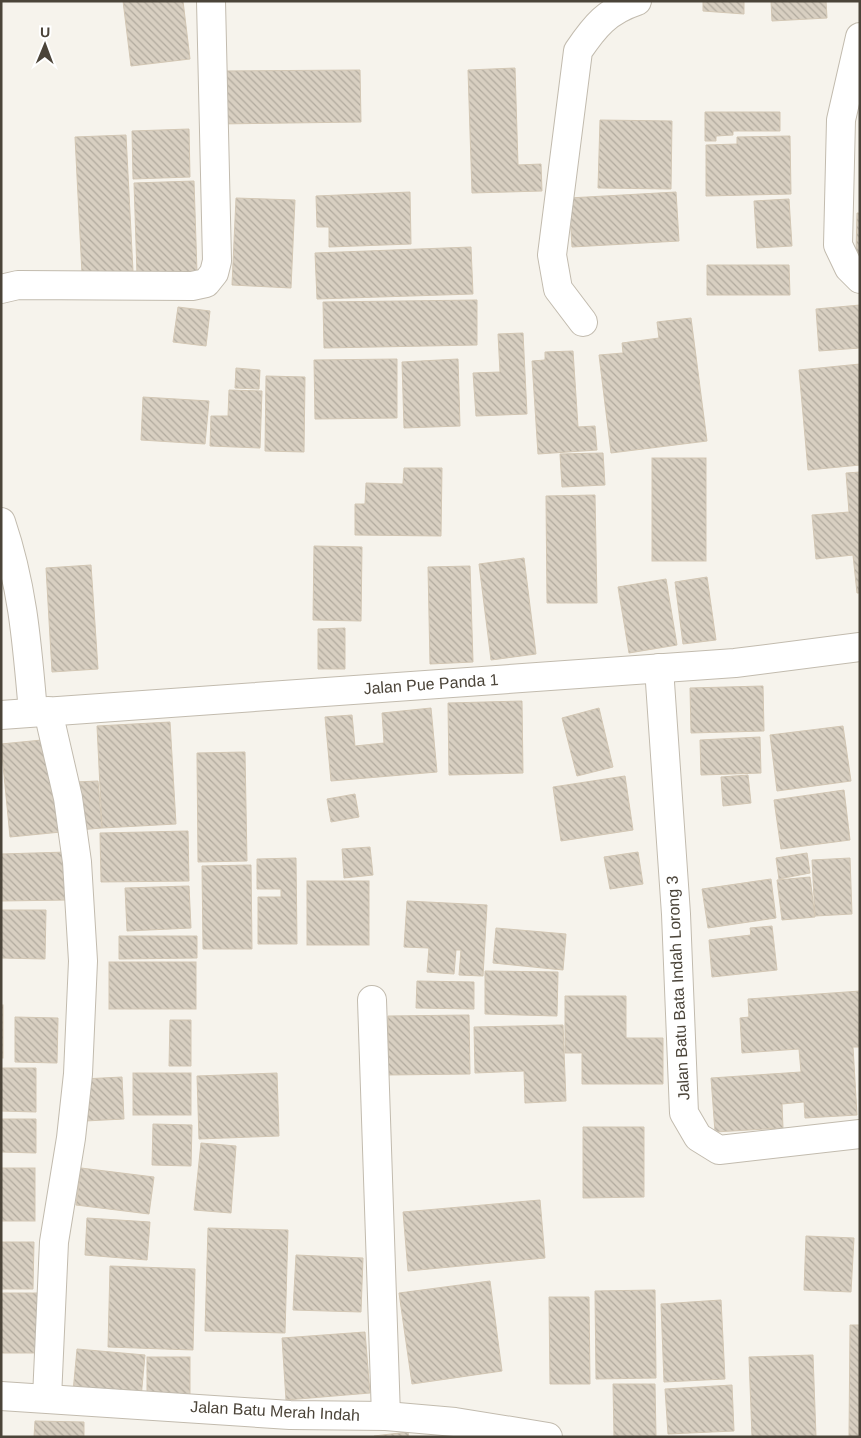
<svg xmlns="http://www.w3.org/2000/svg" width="861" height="1438" font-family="Arial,sans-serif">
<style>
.building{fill:url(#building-back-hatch);stroke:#d3c7b4}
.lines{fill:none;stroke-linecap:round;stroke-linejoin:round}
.minor-casing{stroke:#c2bbae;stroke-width:30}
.minor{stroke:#fff;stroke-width:28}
.labels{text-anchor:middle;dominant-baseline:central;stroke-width:4;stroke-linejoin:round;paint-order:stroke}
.street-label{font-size:16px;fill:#4b4439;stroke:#fff}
</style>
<defs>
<pattern id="building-back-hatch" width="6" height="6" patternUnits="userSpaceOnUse" patternTransform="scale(1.25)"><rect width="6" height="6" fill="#d8cfc1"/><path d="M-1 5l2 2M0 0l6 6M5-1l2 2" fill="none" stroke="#b1aa9e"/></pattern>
</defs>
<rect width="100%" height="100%" fill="#f6f3ec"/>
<g class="building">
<polygon points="123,1 183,1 190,59 131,66"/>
<polygon points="703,1 744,1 744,14 703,11"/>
<polygon points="771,1 826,1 827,18 772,21"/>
<polygon points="515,68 518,165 541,164 542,191 472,193 468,70"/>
<polygon points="360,70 361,122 218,124 218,71"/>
<polygon points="705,112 780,112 780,131 733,131 733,135 716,136 716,141 705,141"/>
<polygon points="600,120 672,121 671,189 598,188"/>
<polygon points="189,129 190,177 133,179 132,131"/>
<polygon points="126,135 133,271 82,274 75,137"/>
<polygon points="790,136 791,194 706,196 706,145 737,144 737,137"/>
<polygon points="194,181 197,272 137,274 134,183"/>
<polygon points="410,192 411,244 329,247 329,227 317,227 316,196"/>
<polygon points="676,192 679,241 572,247 569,198"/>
<polygon points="236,198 295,200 291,288 232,285"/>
<polygon points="789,199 792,246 757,248 754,201"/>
<polygon points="857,213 860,213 860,255 856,254"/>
<polygon points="471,247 473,294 317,299 315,253"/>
<polygon points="707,265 789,265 790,295 707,295"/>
<polygon points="477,300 477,345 324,348 323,302"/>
<polygon points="860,305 860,348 819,351 816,309"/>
<polygon points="178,307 210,311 206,346 173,342"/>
<polygon points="691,318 707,441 611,453 599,355 623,353 622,343 659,338 657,322"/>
<polygon points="523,333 527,414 476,416 473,373 500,372 498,334"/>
<polygon points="573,351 578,427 595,426 597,450 538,454 532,361 545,360 545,352"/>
<polygon points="397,359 397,418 315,419 314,360"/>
<polygon points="458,359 460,426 404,428 402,362"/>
<polygon points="860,364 860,465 808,470 799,370"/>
<polygon points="236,368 260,370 259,389 235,388"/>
<polygon points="266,376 305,377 304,452 265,451"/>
<polygon points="229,390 262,391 260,448 210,446 211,416 228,416"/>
<polygon points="143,397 209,401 205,444 141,440"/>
<polygon points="603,453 605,485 562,487 560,454"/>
<rect x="652" y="458" width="54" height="103"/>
<polygon points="404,468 442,468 441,536 355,535 355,504 365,504 366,483 403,484"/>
<polygon points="860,472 860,593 857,593 853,555 816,559 812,515 849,512 846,473"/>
<polygon points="595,495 597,603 547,603 546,496"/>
<polygon points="314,546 362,547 361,621 313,620"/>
<polygon points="524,558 536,654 491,660 479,564"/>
<polygon points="91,565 98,669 52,672 46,568"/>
<polygon points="470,566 473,662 430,664 428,567"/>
<polygon points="707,577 716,640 683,644 675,582"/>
<polygon points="666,579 677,645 629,653 618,587"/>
<polygon points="345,628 345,669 318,669 318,629"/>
<polygon points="763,686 764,731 691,733 690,688"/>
<polygon points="522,701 523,773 449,775 448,703"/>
<polygon points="431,708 437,772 331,781 325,717 352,715 355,746 384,743 382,713"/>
<polygon points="599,708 613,767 577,776 562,718"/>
<polygon points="170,722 176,824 102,828 97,726"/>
<polygon points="843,726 851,781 777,791 770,735"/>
<polygon points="760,737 761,773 701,775 700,740"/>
<polygon points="52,739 61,832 10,837 1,744"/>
<polygon points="245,752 247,861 198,862 197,753"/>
<polygon points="748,775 751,803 723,806 721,777"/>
<polygon points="625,776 633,830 561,841 553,787"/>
<polygon points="98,781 102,828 78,830 75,782"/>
<polygon points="844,790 850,840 781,849 774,800"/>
<polygon points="355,794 359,817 331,822 327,799"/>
<polygon points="188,831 189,881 101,882 100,833"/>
<polygon points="370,847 373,875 344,878 342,849"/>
<polygon points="67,852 69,900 1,901 1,854"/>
<polygon points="638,852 643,884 610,889 604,857"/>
<polygon points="807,853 810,873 779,879 776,858"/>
<polygon points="296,858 297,944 258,944 258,897 281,897 281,889 257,889 257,859"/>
<polygon points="850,858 852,914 815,916 812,860"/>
<polygon points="251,865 252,949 203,949 202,866"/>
<polygon points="810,877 815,917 782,920 777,880"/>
<polygon points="771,879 776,918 708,928 702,889"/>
<rect x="307" y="881" width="62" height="64"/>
<polygon points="189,886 191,928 127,931 125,888"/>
<polygon points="407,901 487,905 483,976 459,975 461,950 456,950 454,974 427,972 429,948 404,947"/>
<polygon points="1,910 46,910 45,959 1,958"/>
<polygon points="772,926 777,970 712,977 709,940 751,935 750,928"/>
<polygon points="496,928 566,934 563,970 493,963"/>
<polygon points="119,936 197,936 197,958 119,959"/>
<rect x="109" y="962" width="87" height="47"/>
<polygon points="485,971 558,972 557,1016 485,1014"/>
<polygon points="417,981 474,982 474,1009 416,1008"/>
<polygon points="860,991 860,1047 853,1047 857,1115 805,1118 804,1102 782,1104 783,1128 715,1132 711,1078 801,1072 799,1049 742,1053 740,1018 749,1017 748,999"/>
<polygon points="565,996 626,996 626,1038 663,1038 663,1084 582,1084 582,1053 565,1053"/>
<rect x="1" y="1005" width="2" height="53"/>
<polygon points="469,1015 470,1074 388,1075 388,1016"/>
<polygon points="15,1017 58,1018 57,1063 15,1062"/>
<polygon points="170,1020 191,1020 191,1066 169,1066"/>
<polygon points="563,1025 566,1101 525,1103 524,1071 475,1073 474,1027"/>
<polygon points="1,1068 36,1068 36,1112 1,1111"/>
<rect x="133" y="1073" width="58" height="42"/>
<polygon points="277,1073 279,1136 199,1139 197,1076"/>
<polygon points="122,1077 124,1119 85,1121 83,1079"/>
<polygon points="1,1119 36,1119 36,1153 1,1152"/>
<polygon points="153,1124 192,1125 191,1166 152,1165"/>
<polygon points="583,1127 644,1127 644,1197 583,1198"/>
<polygon points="201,1143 236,1146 231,1213 194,1210"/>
<rect x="1" y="1168" width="34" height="53"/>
<polygon points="81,1168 154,1177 149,1214 76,1205"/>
<polygon points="540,1200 545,1258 408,1271 403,1212"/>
<polygon points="87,1218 150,1222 147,1260 85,1255"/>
<polygon points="208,1228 288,1230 285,1333 205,1331"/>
<polygon points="806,1236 854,1238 851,1292 804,1290"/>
<polygon points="1,1242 34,1242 33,1289 1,1289"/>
<polygon points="296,1255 363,1258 361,1312 293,1310"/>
<polygon points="110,1266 195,1269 193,1350 108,1347"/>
<polygon points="490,1281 502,1371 412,1384 399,1293"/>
<polygon points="655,1290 656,1378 596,1379 595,1291"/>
<polygon points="1,1293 45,1293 44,1353 1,1353"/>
<polygon points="549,1297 589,1297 590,1384 550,1384"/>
<polygon points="721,1300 725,1379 664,1382 661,1304"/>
<polygon points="850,1325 860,1325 860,1437 849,1437"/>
<polygon points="365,1332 370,1393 286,1400 282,1338"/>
<polygon points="77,1349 145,1355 141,1398 73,1392"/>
<polygon points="813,1355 816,1437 752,1437 749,1357"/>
<rect x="147" y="1357" width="43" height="43"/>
<polygon points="613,1384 655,1384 656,1437 614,1437"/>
<polygon points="732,1385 734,1431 668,1434 665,1389"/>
<polygon points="35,1421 84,1422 84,1437 34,1437"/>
<polygon points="408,1432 409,1437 374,1437 374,1436"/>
</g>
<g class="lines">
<g class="minor-casing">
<g id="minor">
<polyline points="860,37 841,120 838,245 849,268 860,279"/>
<polyline points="1,289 18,285 192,286 206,283 214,273 217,261 211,1"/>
<path d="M583 322 558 289 552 255 578 51C595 26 607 11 637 1"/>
<path d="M1 522C23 587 27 644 33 712"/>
<polyline points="659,668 676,914 684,1113 698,1137 719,1150 860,1134"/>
<polyline points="1,715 735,663 860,647"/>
<polyline points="372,1000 386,1416"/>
<polyline points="1,1396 290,1415 386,1416 455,1422 548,1437"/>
<polyline points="47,1398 54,1242 71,1138 78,1074 83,961 77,862 68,798 48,711"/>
</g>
</g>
<use href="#minor" class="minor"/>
</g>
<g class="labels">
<g class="street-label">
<text transform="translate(431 684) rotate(-4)">Jalan Pue Panda 1</text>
<text transform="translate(678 988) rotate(-93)">Jalan Batu Bata Indah Lorong 3</text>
<text transform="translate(275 1411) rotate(3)">Jalan Batu Merah Indah</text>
</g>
</g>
<rect width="861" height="1438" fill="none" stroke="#4b4439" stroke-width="5"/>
<g transform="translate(45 45) rotate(1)" stroke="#ffffff" stroke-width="4" paint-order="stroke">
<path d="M0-4L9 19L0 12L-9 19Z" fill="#4b4439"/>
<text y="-8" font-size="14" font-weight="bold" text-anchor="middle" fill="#4b4439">U</text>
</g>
</svg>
